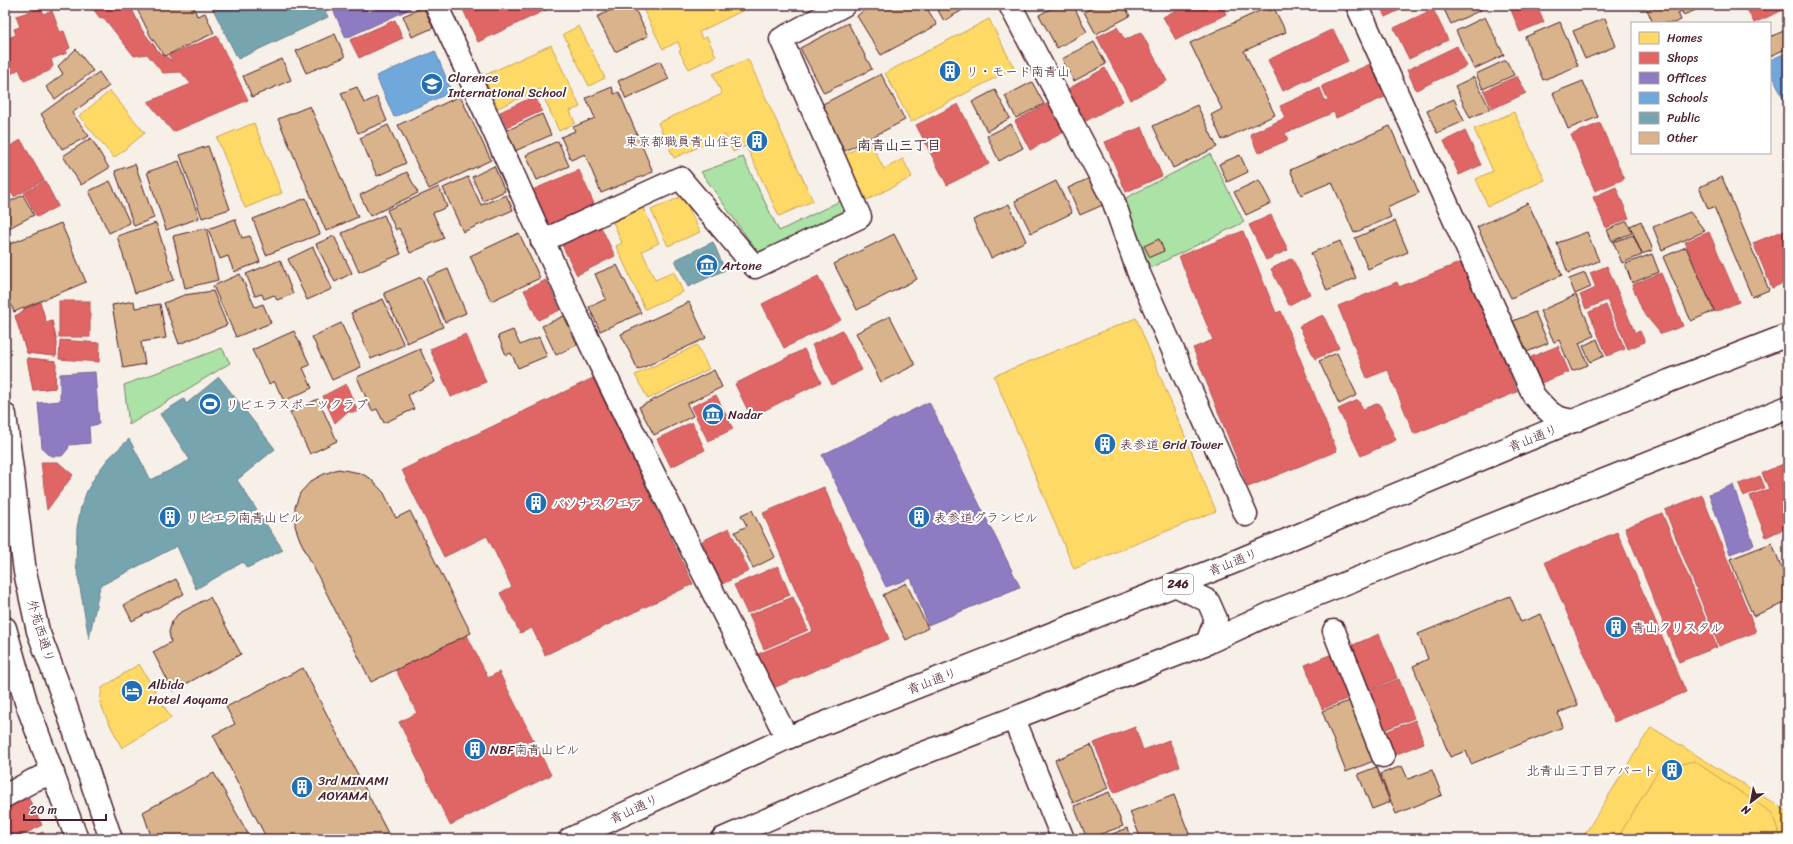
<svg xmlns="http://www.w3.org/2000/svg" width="1793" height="844" font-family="Sriracha,'Klee One',sans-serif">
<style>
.green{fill:#abe2a5;stroke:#7a8068}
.homes{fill:#ffd966;stroke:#c9a154}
.shops{fill:#e06666;stroke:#b35154}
.offices{fill:#8e7cc3;stroke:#7a6095}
.schools{fill:#6fa8dc;stroke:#647fa7}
.public{fill:#76a5af;stroke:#697d87}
.building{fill:#d9b38b;stroke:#4a1f2b}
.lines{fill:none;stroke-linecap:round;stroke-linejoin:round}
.minor-casing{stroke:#4a1f2b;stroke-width:25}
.major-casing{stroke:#4a1f2b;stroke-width:25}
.highway-casing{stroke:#4a1f2b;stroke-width:25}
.minor{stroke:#fff;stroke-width:22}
.major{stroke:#fff;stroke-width:22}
.highway{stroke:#fff;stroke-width:22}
.labels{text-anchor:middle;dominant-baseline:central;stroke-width:4;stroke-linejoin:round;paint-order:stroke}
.shield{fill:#fff;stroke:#80626b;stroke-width:1}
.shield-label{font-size:12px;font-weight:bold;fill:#4a1f2b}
.poi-label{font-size:13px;fill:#4a1f2b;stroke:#fff;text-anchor:start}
.street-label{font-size:13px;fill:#4a1f2b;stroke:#fff}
.neighbourhood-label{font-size:14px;font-weight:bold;fill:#4a1f2b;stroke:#fff}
</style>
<rect width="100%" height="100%" fill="#f7f0e8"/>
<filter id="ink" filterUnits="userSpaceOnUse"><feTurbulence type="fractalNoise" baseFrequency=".025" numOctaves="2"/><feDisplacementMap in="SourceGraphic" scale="8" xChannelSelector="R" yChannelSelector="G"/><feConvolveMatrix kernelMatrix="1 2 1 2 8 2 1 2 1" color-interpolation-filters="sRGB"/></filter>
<g filter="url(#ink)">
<g class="green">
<polygon points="1210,154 1244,222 1150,268 1122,200"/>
<polygon points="743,157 779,231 842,200 848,214 758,253 701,172"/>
<polygon points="222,348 230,363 129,425 124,385"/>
</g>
<g class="homes">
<polygon points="641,5 754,5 699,32 702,39 707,37 716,56 689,69 679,51 681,50 678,42 663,49"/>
<polygon points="989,19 1014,68 911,122 885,73"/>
<polygon points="579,26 605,78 589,86 563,34"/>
<polygon points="551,45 580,107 570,111 575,123 559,131 540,89 498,108 483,76"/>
<polygon points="748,59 813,201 779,216 746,146 733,152 725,135 674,158 658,123 722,94 713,74"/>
<polygon points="110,91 145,133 114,158 79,116"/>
<polygon points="1514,112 1545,180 1488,206 1476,179 1493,171 1474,129"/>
<polygon points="254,123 282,193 245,208 217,138"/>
<polygon points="870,142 884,169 903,159 912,177 867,200 844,155"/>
<polygon points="683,196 700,232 668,246 651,210"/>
<polygon points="643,208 659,243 642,251 655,280 674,272 683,292 645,309 616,246 622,243 613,222"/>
<polygon points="1136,318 1216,511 1074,569 994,376"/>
<polygon points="697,345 709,369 648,399 635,375"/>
<polygon points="139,664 171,718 122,748 106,717 100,702 102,688"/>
<polygon points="1651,727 1788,812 1788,839 1582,839"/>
<polygon points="1694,761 1772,813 1781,839 1617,839 1659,769"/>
</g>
<g class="shops">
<polygon points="90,5 130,5 142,30 160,53 173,61 169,55 217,36 248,100 173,132 148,102 191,84 181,72 163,73 147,54 134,56 104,18 100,18"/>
<polygon points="461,5 548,5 550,8 478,42"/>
<polygon points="1186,5 1222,5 1226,14 1176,40 1163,17"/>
<polygon points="1380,5 1410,5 1385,17"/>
<polygon points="1509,5 1537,5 1544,22 1520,32"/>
<polygon points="1745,5 1788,5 1788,8 1754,23"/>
<polygon points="41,8 43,14 52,11 60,32 64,31 70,48 66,50 67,53 51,59 53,66 49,71 24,81 19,69 5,78 5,39 16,35 14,29 20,27 16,16"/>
<polygon points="1433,9 1448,40 1409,59 1394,28"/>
<polygon points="395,20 403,38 359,58 350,40"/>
<polygon points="1117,27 1125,40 1141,32 1167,81 1130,100 1097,37"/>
<polygon points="1333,29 1348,61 1283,91 1268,60"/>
<polygon points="1457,46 1467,66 1416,90 1407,70"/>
<polygon points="1370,64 1385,97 1336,118 1334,112 1285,133 1288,140 1258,153 1250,134 1285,118 1280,106 1320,88 1325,101 1328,100 1322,86"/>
<polygon points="1105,68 1123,101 1086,121 1068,89"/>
<polygon points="1517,76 1526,93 1492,109 1484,91"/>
<polygon points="535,96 542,111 507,127 500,112"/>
<polygon points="1052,101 1068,130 1030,150 1015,121"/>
<polygon points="958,104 989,164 947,185 916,125"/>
<polygon points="1600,123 1624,179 1595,191 1571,135"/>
<polygon points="1142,127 1162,176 1126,192 1105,142"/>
<polygon points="1465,131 1481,165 1459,175 1444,141"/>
<polygon points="21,140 44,180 14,197 5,183 5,149"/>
<polygon points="579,170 595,206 546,227 530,191"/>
<polygon points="45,181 58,206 37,217 24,193"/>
<polygon points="1616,187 1629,218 1606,228 1593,197"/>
<polygon points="1271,215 1288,250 1266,260 1249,225"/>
<polygon points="601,227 615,256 577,275 562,245"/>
<polygon points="1785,230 1788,237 1788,281 1772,288 1753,243"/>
<polygon points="1243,231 1276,313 1281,311 1337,451 1248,487 1193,348 1213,340 1179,256"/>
<polygon points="1709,232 1739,302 1715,312 1685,242"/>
<polygon points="1292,258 1310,294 1289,305 1271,269"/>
<polygon points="1464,261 1517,392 1414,434 1388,370 1367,378 1338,306 1397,282 1399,287"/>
<polygon points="1607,266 1635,333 1640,331 1645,342 1628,349 1607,300 1586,309 1580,295 1596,288 1590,273"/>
<polygon points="1661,273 1683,326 1661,334 1643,312 1632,285"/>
<polygon points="818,276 841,320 784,348 762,304"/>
<polygon points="546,280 560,310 538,320 524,290"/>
<rect x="59" y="301" width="31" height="36"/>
<polygon points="40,302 46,322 52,321 57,343 56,356 27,353 15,316 24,311 24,309"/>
<polygon points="40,302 46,322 52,321 57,343 56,356 27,353 15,316 24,311 24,309"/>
<polygon points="1606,305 1625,349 1607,356 1589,312"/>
<polygon points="1323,315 1339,348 1315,359 1299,326"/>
<polygon points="842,330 862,370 832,385 812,345"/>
<polygon points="466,334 486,382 451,397 430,349"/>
<polygon points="60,340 100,343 99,362 59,359"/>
<polygon points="1558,346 1569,372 1541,383 1531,357"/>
<polygon points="804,349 821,382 751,417 735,384"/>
<polygon points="27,358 56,361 55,388 33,390"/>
<polygon points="27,358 56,361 55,388 33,390"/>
<polygon points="593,378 693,584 545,655 532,628 520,633 500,593 512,587 487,536 444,557 402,470"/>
<polygon points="346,384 358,412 347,412 335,423 323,396"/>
<polygon points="716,395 733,429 708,441 691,407"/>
<polygon points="1358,400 1363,409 1379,403 1396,440 1361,456 1338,409"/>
<polygon points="692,422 705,450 671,467 657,439"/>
<polygon points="41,462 58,462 73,475 47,510"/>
<polygon points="1788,462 1788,527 1766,537 1750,496 1769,489 1762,473"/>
<polygon points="1760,476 1765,488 1743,496 1739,484"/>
<polygon points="824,487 889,639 771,689 756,655 813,631 763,513"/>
<polygon points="1702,495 1756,632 1719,646 1665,510"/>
<polygon points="1662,513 1717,647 1679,662 1625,528"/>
<polygon points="729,528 749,571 722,584 702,541"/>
<polygon points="1617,532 1686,692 1614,722 1545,562"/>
<polygon points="778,566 790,595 747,613 734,585"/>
<polygon points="793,597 808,630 764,649 749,615"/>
<polygon points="1379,634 1397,678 1365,691 1348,647"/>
<polygon points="467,635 488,678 499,672 551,775 450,825 399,722 417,713 396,670"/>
<polygon points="1332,654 1349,698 1322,709 1305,665"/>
<polygon points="1399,679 1414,718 1384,730 1368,691"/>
<polygon points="1415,720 1424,743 1392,756 1383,733"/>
<polygon points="1135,727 1143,750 1169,740 1180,766 1114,793 1094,743"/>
<polygon points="26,793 42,825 15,839 5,839 5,804"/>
<polygon points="43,832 46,839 28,839"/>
</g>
<g class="offices">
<polygon points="331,5 364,5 368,13 384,5 408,5 410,9 346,38"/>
<polygon points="95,372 99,424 89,426 90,443 69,445 68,449 62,456 52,456 47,454 42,447 38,403 60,401 60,374"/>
<polygon points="929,402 1020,587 928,625 911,578 886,587 822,455"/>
<polygon points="1733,485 1754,545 1730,554 1709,494"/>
</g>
<g class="schools">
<polygon points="435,51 452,92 394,117 376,76"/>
<polygon points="1788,52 1788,110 1770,69 1770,60"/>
</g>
<g class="public">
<polygon points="211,5 322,5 328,17 238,59"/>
<polygon points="713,242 725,270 688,287 675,260"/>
<polygon points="219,377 275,449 237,480 283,550 247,568 243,562 196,589 177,546 100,586 89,639 76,565 77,528 81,507 87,491 96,475 108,459 129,439 151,480 190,460 160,414 184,399 186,404"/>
</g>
<g class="building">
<polygon points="135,5 193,5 197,16 205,13 214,33 165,56 151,37"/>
<polygon points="621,5 633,5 648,36 615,52 597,17"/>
<polygon points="870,5 925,5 937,25 881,55 857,16"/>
<polygon points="935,5 971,5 944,21"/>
<polygon points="1058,5 1073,5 1087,32 1057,48 1039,15"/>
<polygon points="1098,5 1124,5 1130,16 1096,34 1084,12"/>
<polygon points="1164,5 1174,5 1166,9"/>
<polygon points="1442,5 1479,5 1481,10 1451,24"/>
<polygon points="1645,5 1696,5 1694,6 1696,10 1683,15 1682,11 1678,13 1681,20 1674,23 1653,23"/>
<polygon points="424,7 433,28 412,37 403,16"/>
<polygon points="1268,7 1269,11 1274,8 1286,32 1244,51 1275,115 1222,140 1211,115 1222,109 1190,43"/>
<polygon points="1485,17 1504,55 1474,69 1456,31"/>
<polygon points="1605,18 1616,46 1585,59 1573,31"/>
<polygon points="1560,22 1578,66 1543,80 1525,37"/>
<polygon points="848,23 872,69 824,93 800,48"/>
<polygon points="1788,29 1788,48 1770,56 1770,37"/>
<polygon points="335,34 345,57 306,73 296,51"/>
<polygon points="1094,42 1106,64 1074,81 1062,59"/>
<polygon points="76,49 93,71 55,99 46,87 63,74 58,66"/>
<polygon points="282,59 291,80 252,97 243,76"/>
<polygon points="1506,60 1514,75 1483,89 1476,74"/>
<polygon points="660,61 669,79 626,99 618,81"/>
<polygon points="99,72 109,86 72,113 89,136 62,149 41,114"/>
<polygon points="881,74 905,120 845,151 821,105"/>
<polygon points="1474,77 1490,109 1470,118 1455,86"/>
<polygon points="1583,81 1598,117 1568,129 1553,93"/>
<polygon points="1032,82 1044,104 1016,118 1005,96"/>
<polygon points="357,87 364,103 377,97 387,121 358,133 341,93"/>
<polygon points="612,87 614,94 619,92 653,172 601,193 585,154 571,160 561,137 575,131 573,127 595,118 586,98"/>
<polygon points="995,90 1010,118 987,131 972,102"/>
<polygon points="460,96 491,160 429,189 398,125"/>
<polygon points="1454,99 1464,121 1437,133 1427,111"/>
<polygon points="1197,105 1217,147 1173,168 1153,126"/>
<polygon points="310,106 358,217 326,231 278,119"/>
<polygon points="542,114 551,135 515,151 506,131"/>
<polygon points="1011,124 1023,148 999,161 987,136"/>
<polygon points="388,125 406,163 377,176 360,138"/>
<polygon points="1390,126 1419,193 1387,207 1391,217 1354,233 1332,182 1301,195 1290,170"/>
<polygon points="91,138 109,168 81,185 63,156"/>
<polygon points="558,141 569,166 537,180 526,155"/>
<polygon points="208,146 230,209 202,218 180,155"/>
<polygon points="1240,155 1248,172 1227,182 1219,164"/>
<polygon points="179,161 199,218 166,230 147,172"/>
<polygon points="135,164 154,218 134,226 115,171"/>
<polygon points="494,166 505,191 483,201 472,177"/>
<polygon points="407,172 418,193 370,216 360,195"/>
<polygon points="468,177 481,205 506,195 513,210 463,232 443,188"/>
<polygon points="1092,177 1105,204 1080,215 1068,188"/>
<polygon points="1722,177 1769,290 1752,297 1714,207 1708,209 1699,187"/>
<polygon points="1259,180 1271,203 1246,215 1234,192"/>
<polygon points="110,181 130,223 109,233 89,191"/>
<polygon points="1056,181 1072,213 1031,233 1015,201"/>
<polygon points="439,187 447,207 433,213 444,238 410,253 399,228 396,230 387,210"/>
<polygon points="23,195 34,215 5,230 5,204"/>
<polygon points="306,198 320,234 266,255 253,219"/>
<polygon points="1528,203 1562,275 1511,298 1477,227"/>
<polygon points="1009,204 1026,241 991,258 973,220"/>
<polygon points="1690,212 1705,231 1662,250 1653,227"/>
<polygon points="384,215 401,254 359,272 342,233"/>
<polygon points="235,219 242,238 250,236 260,262 234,272 228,256 220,259 208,229"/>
<polygon points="1395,221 1408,252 1368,269 1355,238"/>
<polygon points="1627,221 1632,233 1612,241 1607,230"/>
<polygon points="1641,221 1653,250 1642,254 1630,226"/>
<polygon points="61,223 86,282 14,312 5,290 5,246"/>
<polygon points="156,223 174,280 135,293 117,236"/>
<polygon points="206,228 218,280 185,288 173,236"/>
<polygon points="1587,232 1599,261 1568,273 1557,243"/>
<polygon points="519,233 540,278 491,301 470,256"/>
<polygon points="894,234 917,279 857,310 834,264"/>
<polygon points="1633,235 1642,255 1622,263 1613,242"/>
<polygon points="334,236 352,273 335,282 316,244"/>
<polygon points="1159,239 1164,251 1150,257 1144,246"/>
<polygon points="1340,241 1356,278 1327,291 1311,253"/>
<polygon points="313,247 332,289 307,300 288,259"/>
<polygon points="1686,247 1714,311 1691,321 1663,257"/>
<polygon points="1652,254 1659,272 1632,283 1625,264"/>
<polygon points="280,260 293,294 277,300 274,295 264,299 262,294 255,296 246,274"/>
<polygon points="617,265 641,313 600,331 589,307 606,299 595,274"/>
<polygon points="448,269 466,313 445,322 426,278"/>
<polygon points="1585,273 1591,287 1575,294 1569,279"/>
<polygon points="240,274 255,307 263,304 271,323 236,337 213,286"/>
<polygon points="421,277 443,327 407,343 384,293"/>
<polygon points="213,291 227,325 179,344 164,303 184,295"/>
<polygon points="1576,295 1594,336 1579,343 1588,365 1572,371 1559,340 1554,342 1540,311"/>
<polygon points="383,299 404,345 371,359 351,313"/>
<polygon points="134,301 135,308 160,304 166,338 141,342 145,364 123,368 112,305"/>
<polygon points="689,302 706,338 638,370 621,334"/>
<polygon points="1535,312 1548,343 1527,352 1513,321"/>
<polygon points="566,315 579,344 556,355 542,326"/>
<polygon points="890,316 915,365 881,382 856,333"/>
<polygon points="341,323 361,367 332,380 312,337"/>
<polygon points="513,330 520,345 539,337 547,356 518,368 511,353 506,355 498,336"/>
<polygon points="294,331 310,365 303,368 312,388 284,401 274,381 269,384 252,350"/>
<polygon points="1597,339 1604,356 1590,362 1583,346"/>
<polygon points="420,349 435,382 408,395 414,409 384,423 377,409 372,411 357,377"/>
<polygon points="1337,353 1357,395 1339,404 1319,361"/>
<polygon points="714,370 722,387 687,404 693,416 654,435 639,407"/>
<polygon points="318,399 337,441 310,454 290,412"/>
<polygon points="338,469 360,473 370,478 384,493 396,518 410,511 471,633 371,682 300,540 295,526 295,507 300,493 311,481 324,474"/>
<polygon points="752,510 775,557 753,568 735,532 747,526 741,515"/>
<polygon points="1772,543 1788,584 1788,602 1753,616 1730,559"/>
<polygon points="176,579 184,594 132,621 124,605"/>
<polygon points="906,583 928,628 906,640 883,595"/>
<polygon points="1510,596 1521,622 1541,614 1578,705 1558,713 1563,727 1471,764 1466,751 1450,757 1413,666 1428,659 1418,634"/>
<polygon points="210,597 241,654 173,691 153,652 171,642 169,632 172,622 178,614"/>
<polygon points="303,668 391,839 267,839 213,735 235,724 226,707"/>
<polygon points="1788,682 1788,694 1784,684"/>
<polygon points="1352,700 1376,760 1346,772 1322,711"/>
<polygon points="1091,745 1108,788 1073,803 1055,760"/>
<polygon points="1402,766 1408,779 1432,770 1442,795 1396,814 1380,774"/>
<polygon points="1376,767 1390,802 1372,809 1358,774"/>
<polygon points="214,773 251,839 152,839 143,812"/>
<polygon points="1109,792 1123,826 1087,839 1074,806"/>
<polygon points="1174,795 1191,839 1141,839 1130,812"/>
<polygon points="1127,828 1131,839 1100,839"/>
</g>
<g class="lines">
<g class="minor-casing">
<g id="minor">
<path d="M436 5C490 118 538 234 592 347 654 478 721 608 787 738"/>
<polyline points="1010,5 1113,200 1138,271 1246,515"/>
<path d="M1357 5 1534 396C1548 412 1554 419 1575 421"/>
<polyline points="542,241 680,178 755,267 860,217 781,39 844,5"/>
<polyline points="1334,631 1383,756"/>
<polyline points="1014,719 1063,839"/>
<polyline points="5,796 34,780 53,773"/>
</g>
</g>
<g class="major-casing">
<g id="major">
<polyline points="5,415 25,572 38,631 61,692 111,839"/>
<polyline points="5,628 26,702 77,839"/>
</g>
</g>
<g class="highway-casing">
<g id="highway">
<polyline points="1175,585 1208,601 1216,619 1207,643"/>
<polyline points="570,839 787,738 1234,562 1669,381 1788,335"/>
<polyline points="722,839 901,762 1207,643 1278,610 1788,407"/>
</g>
</g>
<use href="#minor" class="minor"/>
<use href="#major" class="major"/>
<use href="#highway" class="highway"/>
</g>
</g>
<defs>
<g id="building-disc" transform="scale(1.15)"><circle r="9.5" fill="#1f6fb2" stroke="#fff"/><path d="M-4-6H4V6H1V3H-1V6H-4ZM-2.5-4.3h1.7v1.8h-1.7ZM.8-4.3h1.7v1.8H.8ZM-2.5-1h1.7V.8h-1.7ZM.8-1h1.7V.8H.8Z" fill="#fff"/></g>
<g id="school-disc" transform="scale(1.15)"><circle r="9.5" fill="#1f6fb2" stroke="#fff"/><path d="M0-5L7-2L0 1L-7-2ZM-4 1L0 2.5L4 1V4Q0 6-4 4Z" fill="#fff"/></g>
<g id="museum-disc" transform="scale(1.15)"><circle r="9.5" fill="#1f6fb2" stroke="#fff"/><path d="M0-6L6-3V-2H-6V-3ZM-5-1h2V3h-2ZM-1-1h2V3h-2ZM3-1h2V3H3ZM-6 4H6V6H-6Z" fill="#fff"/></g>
<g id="stadium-disc" transform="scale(1.15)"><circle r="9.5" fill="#1f6fb2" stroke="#fff"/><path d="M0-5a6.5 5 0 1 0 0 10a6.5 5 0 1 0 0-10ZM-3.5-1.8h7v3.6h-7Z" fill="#fff"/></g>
<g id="hotel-disc" transform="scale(1.15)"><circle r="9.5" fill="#1f6fb2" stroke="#fff"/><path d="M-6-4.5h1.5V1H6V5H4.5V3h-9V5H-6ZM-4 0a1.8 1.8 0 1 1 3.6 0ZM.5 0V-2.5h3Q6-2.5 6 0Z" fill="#fff"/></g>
</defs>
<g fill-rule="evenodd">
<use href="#building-disc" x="950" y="71"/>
<use href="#school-disc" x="432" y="84"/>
<use href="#building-disc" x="757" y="141"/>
<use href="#museum-disc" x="707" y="265"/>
<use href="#stadium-disc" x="210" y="404"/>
<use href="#museum-disc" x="713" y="414"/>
<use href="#building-disc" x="1105" y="444"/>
<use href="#building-disc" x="536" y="503"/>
<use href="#building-disc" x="170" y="517"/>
<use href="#building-disc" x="919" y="517"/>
<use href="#building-disc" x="1616" y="627"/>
<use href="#hotel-disc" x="132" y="691"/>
<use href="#building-disc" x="475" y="749"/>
<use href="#building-disc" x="1672" y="770"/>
<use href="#building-disc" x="302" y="787"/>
</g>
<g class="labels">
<rect class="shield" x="1163" y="574" width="30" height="20" rx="3"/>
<g class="shield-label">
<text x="1178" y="584">246</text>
</g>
<g class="poi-label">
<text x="966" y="71">リ・モード南青山</text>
<text x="448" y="77">Clarence<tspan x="448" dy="15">International School</tspan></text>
<text x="742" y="141" text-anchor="end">東京都職員青山住宅</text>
<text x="722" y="265">Artone</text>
<text x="226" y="404">リビエラスポーツクラブ</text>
<text x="728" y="414">Nadar</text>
<text x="1120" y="444">表参道 Grid Tower</text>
<text x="552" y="503">パソナスクエア</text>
<text x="186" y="517">リビエラ南青山ビル</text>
<text x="934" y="517">表参道グランビル</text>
<text x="1632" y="627">青山クリスタル</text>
<text x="148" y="684">Albida<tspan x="148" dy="15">Hotel Aoyama</tspan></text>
<text x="490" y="749">NBF南青山ビル</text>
<text x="1656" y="770" text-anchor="end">北青山三丁目アパート</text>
<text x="318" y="780">3rd MINAMI<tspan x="318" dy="15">AOYAMA</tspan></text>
</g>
<g class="street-label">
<text transform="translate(1533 438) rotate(-22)">青山通り</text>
<text transform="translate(1233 562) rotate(-22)">青山通り</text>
<text transform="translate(41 631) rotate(73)">外苑西通り</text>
<text transform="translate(932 681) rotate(-21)">青山通り</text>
<text transform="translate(634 809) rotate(-25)">青山通り</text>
</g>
<g class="neighbourhood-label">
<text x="899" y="145">南青山三丁目</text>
</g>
</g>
<rect width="1793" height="844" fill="none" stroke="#fff" stroke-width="20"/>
<rect x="10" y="10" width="1773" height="824" fill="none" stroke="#4a1f2b" stroke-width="1.5" filter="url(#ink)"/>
<rect x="1631" y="22" width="140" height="132" fill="#ffffff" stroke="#b7a5aa"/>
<rect x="1639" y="32" width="20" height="12" fill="#ffd966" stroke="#b7a5aa"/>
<text x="1667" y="42" font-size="12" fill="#4a1f2b">Homes</text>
<rect x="1639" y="52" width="20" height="12" fill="#e06666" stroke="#b7a5aa"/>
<text x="1667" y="62" font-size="12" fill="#4a1f2b">Shops</text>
<rect x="1639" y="72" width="20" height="12" fill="#8e7cc3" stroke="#b7a5aa"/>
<text x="1667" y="82" font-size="12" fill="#4a1f2b">Offices</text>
<rect x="1639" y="92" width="20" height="12" fill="#6fa8dc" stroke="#b7a5aa"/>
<text x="1667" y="102" font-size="12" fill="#4a1f2b">Schools</text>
<rect x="1639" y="112" width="20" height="12" fill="#76a5af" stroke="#b7a5aa"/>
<text x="1667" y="122" font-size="12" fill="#4a1f2b">Public</text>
<rect x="1639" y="132" width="20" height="12" fill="#d9b38b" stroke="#b7a5aa"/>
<text x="1667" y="142" font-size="12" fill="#4a1f2b">Other</text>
<g transform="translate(1751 802) rotate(212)" stroke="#ffffff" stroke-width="3" paint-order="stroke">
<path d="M0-3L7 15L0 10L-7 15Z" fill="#4a1f2b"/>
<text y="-6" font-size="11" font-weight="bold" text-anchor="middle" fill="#4a1f2b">N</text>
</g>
<path d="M24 814v6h82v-6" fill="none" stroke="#4a1f2b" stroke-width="2"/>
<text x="30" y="814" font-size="12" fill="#4a1f2b" stroke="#ffffff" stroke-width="3" paint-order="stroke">20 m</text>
</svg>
